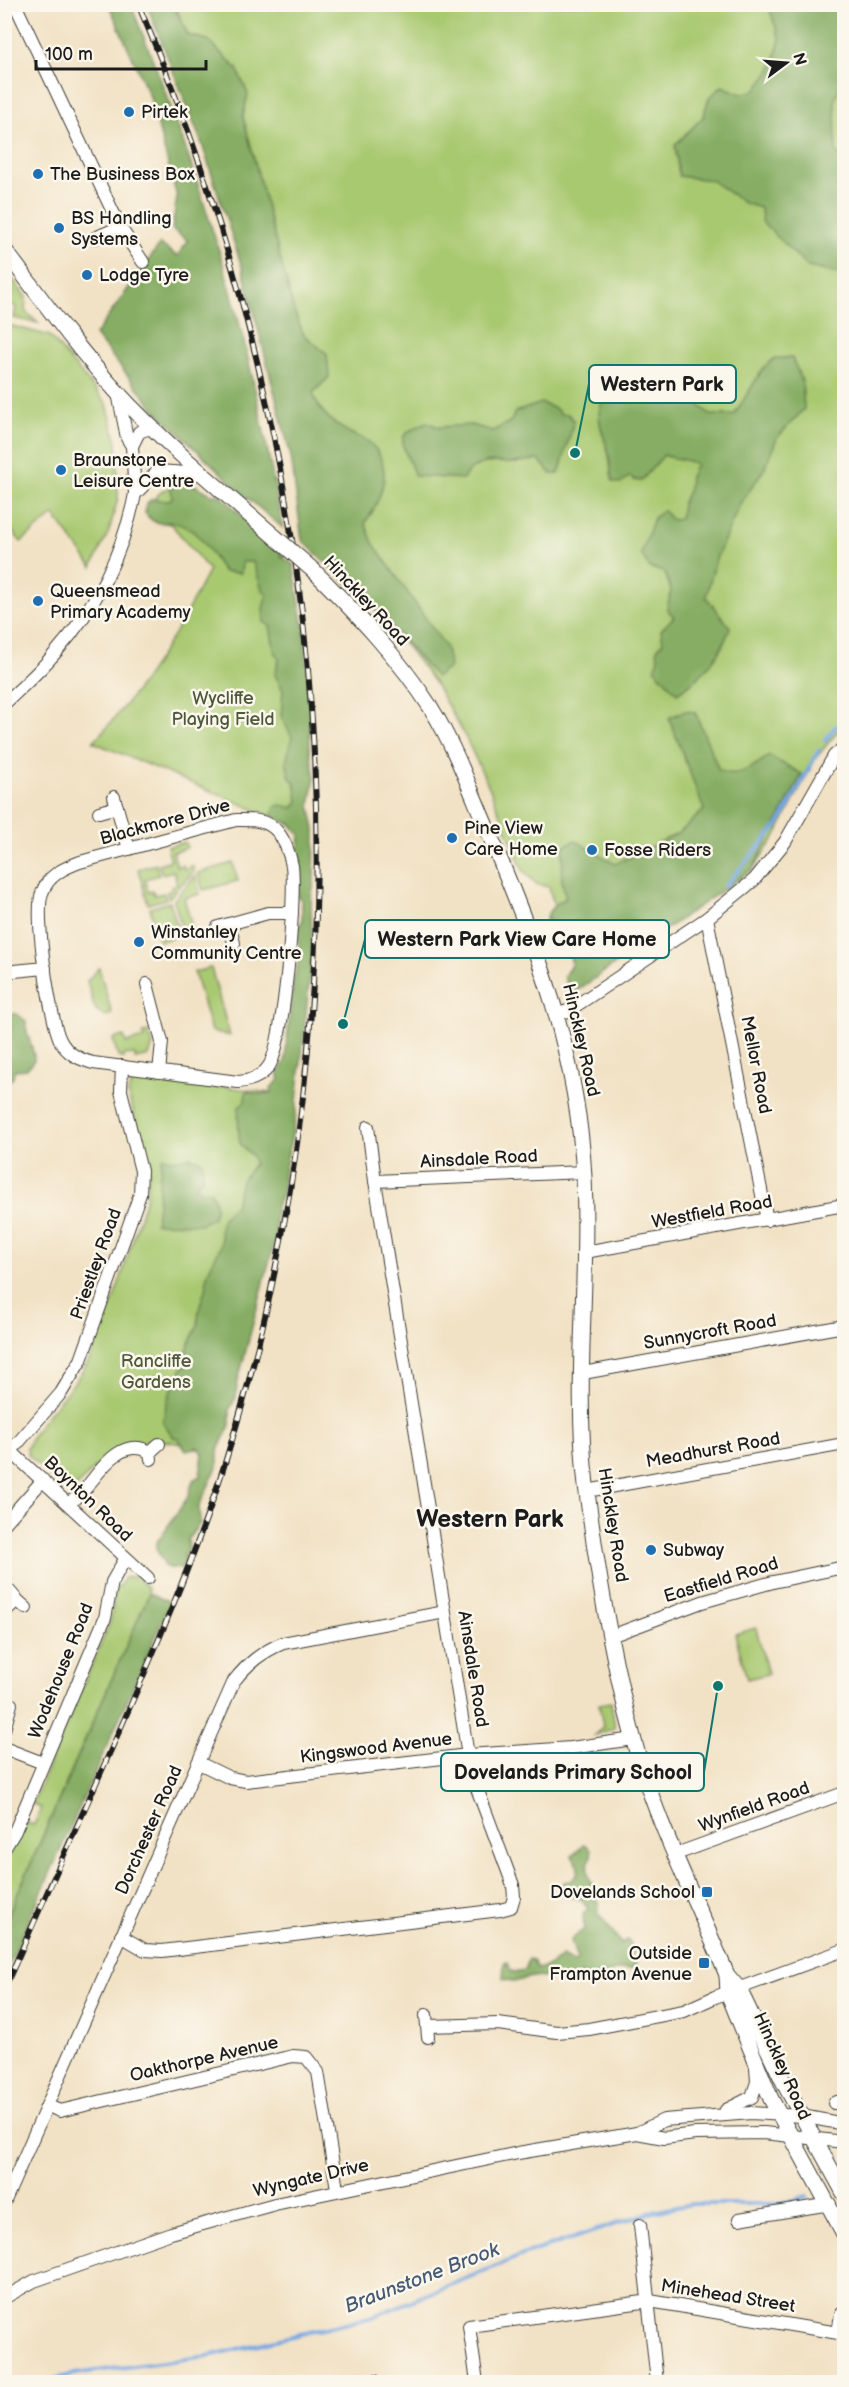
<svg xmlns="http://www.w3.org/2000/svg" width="849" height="2387" font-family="'Balsamiq Sans',sans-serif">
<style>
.green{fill:#a9c971;stroke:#627246;stroke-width:1.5}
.forest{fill:#86ad63;stroke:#516440;stroke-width:1.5}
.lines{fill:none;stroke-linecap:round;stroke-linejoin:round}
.stream{stroke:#78a8e2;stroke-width:4}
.minor-casing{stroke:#3c3a35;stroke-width:14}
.major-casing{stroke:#3c3a35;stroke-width:17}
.minor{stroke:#fff;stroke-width:12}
.major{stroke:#fff;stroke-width:15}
.rail-casing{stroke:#1c1c1c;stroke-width:6}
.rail{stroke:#fbf7ec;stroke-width:4;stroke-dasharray:11;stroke-linecap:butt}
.major-bridge-casing{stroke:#3c3a35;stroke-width:17;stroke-linecap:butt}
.major-bridge{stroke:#fff;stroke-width:15}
.poi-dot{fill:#1f6fb2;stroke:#fbf7ec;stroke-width:2}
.labels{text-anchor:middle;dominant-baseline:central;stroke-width:5;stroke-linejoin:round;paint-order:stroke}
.poi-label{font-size:18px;fill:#1c1c1c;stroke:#fbf7ec;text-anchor:start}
.street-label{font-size:18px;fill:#1c1c1c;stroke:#fbf7ec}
.park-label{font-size:18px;fill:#4d593a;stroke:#fbf7ec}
.water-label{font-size:20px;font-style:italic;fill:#455b75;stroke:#fbf7ec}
.district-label{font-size:24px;font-weight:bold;fill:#1c1c1c;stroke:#fbf7ec}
.leader{fill:none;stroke:#0f766e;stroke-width:2}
.callout-dot{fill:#0f766e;stroke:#fbf7ec;stroke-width:2}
.callout{fill:#fbf7ec;stroke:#0f766e;stroke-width:2}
.callout-label{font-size:20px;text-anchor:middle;font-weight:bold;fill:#1c1c1c}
</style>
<rect width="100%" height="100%" fill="#fbf7ec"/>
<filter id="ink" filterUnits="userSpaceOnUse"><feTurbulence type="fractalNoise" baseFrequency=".0167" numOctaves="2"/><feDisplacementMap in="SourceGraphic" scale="12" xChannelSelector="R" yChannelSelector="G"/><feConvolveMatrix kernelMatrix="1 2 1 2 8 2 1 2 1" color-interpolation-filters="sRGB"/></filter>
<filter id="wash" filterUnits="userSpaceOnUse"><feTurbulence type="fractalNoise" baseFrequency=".008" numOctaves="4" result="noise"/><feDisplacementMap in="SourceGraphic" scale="24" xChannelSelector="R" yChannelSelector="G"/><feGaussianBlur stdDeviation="1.35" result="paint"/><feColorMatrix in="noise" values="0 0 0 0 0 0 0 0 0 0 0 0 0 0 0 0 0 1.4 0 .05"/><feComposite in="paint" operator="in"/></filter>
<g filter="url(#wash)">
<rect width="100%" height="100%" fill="#f2e2c5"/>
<g class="green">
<polygon points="175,5 844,5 844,728 842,726 816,758 775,837 753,869 576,991 568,989 564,976 572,964 568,946 554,941 546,919 554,905 549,887 536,884 523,870 489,787 463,732 434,682 391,626 325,554 235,144"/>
<polygon points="4,268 26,297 25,311 38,323 14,318 16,306 5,304"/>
<polygon points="4,324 50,336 107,404 117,442 118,498 109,531 92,567 54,515 21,542 5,522"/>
<path d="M185 484 210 494 285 557 301 661 306 831 93 742C142 691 177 633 209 570L172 525 148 517C154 494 161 487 185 484Z"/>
<polygon points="185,842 187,848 173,852 177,867 183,865 185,870 192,865 194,871 169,898 167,892 172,890 171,886 177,884 174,871 162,874 159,864 171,860 167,847"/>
<polygon points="233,863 238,881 203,890 198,873"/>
<polygon points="156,864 159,875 145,879 148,892 153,891 154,895 164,893 166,899 148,904 138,869"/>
<polygon points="195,875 200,894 184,898 194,933 184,936 174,900"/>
<polygon points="170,902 180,936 159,941 150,908"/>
<polygon points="99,968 112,1014 104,1016 95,1009 87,981"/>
<polygon points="211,968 230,1036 211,1031 194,972"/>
<polygon points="148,1032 153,1044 149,1056 135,1059 135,1055 124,1054 124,1058 118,1057 113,1039 124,1036 126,1043 144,1038 143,1033"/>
<path d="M144 1076 278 1094 261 1252 202 1450C139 1429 118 1443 74 1489L62 1487 28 1455 27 1448C34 1424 74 1389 88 1362 112 1315 129 1249 146 1198L149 1172 128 1093 133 1079Z"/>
<polygon points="134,1576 147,1587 149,1594 5,1922 5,1857 14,1845 24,1822 34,1825 41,1808 32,1804 110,1623 116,1586 119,1587 124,1578"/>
<polygon points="756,1628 768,1674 747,1679 735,1634"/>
<polygon points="611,1702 615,1728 595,1735 603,1726 599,1704"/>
</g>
<g class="forest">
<polygon points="836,4 844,7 844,77 835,99 836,153 844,159 844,275 808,267 762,222 761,208 744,203 711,180 679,176 675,145 703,117 709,98 722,86 741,94 756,90 772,68 780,39 768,5"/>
<path d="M109 5H131C165 87 195 171 221 257 248 345 265 438 283 528L244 495 156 411 95 335 160 244 177 256 188 241 172 229 177 197 150 97Z"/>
<path d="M147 5H173L188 35 208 40 237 69 248 94 243 116 294 311 304 335 327 354 329 377 313 393C320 414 334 425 354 435 359 437 366 439 370 443 395 467 382 499 365 523L373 543 445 646 450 667 436 677 391 626 302 540 291 457 243 270 202 144Z"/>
<path d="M775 358H792L802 381 804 409 777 438 765 468 740 504 716 559 706 597 730 627C721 656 703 677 677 693L655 669 658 658 657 649 663 642 661 630 674 617 667 609 671 591 665 572 650 568 641 554 654 518 663 510 672 520 680 519 682 504 689 489 690 477 696 464C686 458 675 460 664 455L641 481 634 480 630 476 621 483 613 482C610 473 611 465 609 455 600 421 588 408 620 381L641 382 684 392 711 415H734L764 367Z"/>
<path d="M541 403 556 409 561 414H568L574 421 559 474H551L539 460C529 459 518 464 510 463 492 461 473 461 463 479L415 476 403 446V437L409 431 426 422 439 427 471 425 493 431 511 421 515 412Z"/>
<path d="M181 478 213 495H220L281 552V556L293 564 304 627 310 705V752L315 778 310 805 315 829 314 882 311 898 312 954 295 1121 283 1177V1194L276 1205 275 1240 237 1384 236 1397 230 1409V1425L218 1450V1465L199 1506 200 1523 188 1539 189 1549 184 1556 185 1562 181 1568H169L165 1566 157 1550V1542L188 1497 193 1480 200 1476 203 1454 199 1447 186 1450 178 1438 173 1437 163 1422C165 1405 174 1376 186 1364 184 1350 192 1338 198 1325 197 1315 202 1295 207 1286 203 1272 217 1258 220 1247 223 1239 218 1230 221 1223 222 1218 230 1208 235 1206L241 1181 254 1164C254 1153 247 1153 241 1145 238 1140 238 1114 239 1107L245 1101 246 1091 257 1094 272 1093 271 1088 280 1079 278 1073 285 1062 293 980C298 971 302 941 296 933L302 921V900L298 897 294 856 299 848 300 835 291 824 278 820 272 814 275 807 280 805 293 808 298 801 295 783 290 778 286 762 292 737 281 716 283 690 275 675 279 659 274 649 270 626 264 622 263 608 267 594 262 589 253 562H242L241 573 224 572C210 555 203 532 179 524 164 518 159 531 145 513L147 503 152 499 167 501 172 498 171 487Z"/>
<path d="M685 711 695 712 719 770C738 780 754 766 769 756L802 774 753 869 576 991 571 992 564 976 572 964 568 946 554 941C545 916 542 912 566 898L562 882 563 847 575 840 615 864 679 833 704 810 669 718Z"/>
<path d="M15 1013 26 1021C24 1035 35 1046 34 1060L27 1069 14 1070 13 1078 5 1083V1017Z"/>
<path d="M163 1157 176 1160 187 1157 202 1160 203 1177 195 1186 201 1191 209 1190C217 1199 216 1207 213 1218L200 1224 155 1223C160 1208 158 1164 163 1157Z"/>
<polygon points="149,1594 171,1602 5,1974 5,1923"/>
<path d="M585 1844C596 1852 590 1855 588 1866 586 1873 591 1884 595 1889L593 1895 599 1904 598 1913 621 1943 628 1940 634 1948 631 1956 637 1967C630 1971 625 1968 618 1970 606 1973 593 1985 582 1973L577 1979H572L531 1977 514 1982 503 1979 504 1963 507 1962 509 1969 513 1972 525 1970 529 1959 533 1960 537 1969 551 1965 562 1956 574 1963 577 1960 571 1940 584 1929 583 1914 588 1909 581 1899 562 1895 560 1889 564 1882 571 1881 577 1875 578 1866 572 1856Z"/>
</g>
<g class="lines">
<g class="stream">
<polyline points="825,741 835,727 844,724"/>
<polyline points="725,886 779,824 819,750"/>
<polyline points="45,2382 74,2374 208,2356 372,2317 528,2253 649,2213 691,2204 781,2204 807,2196"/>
</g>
</g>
</g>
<g filter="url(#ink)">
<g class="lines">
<g class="minor-casing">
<g id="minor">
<polyline points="15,4 120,227 143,262"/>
<polyline points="95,238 120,227"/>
<polyline points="118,393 127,438 132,446 135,494 158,471 202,474"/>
<polyline points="132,446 139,432 153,427"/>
<path d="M4 704C22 687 40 671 56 652 95 609 124 551 135 494"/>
<polyline points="114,797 129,849"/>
<polyline points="99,812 117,807"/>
<path d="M236 820C249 820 265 819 275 829 284 838 290 854 292 866 296 896 284 1044 269 1066 262 1077 250 1081 238 1082L93 1063C79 1059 67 1054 60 1040 50 1019 34 914 42 893 48 875 64 868 80 862Z"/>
<polyline points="707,918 767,1220"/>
<polyline points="229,924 234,943"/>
<polyline points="218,927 268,913 292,913"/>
<polyline points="4,972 45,968"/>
<polyline points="147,984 162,1042 159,1072"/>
<polyline points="558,1014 568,1011 707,918 754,880 785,842 834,756 844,747"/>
<polyline points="368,1127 375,1181"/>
<polyline points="585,1252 844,1205"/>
<polyline points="583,1373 844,1326"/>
<polyline points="4,1445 148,1578"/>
<polyline points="11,1451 61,1393 81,1360 140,1194 141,1171 121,1091 122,1066"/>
<polyline points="150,1452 159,1444"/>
<polyline points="587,1491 844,1444"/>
<path d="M68 1504C74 1499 81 1494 86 1488 100 1471 121 1436 150 1452L151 1459"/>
<polyline points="4,1524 43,1480"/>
<polyline points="4,1585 17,1600 4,1612"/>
<polyline points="17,1600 26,1608"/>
<polyline points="611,1636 702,1602 773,1582 844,1567"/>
<polyline points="4,1730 11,1704"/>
<polyline points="4,1748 43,1763"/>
<polyline points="199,1763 230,1778 246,1781 468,1755 571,1748 633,1739"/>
<polyline points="4,1849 15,1831 105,1618 112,1582 125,1559"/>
<polyline points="676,1854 844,1793"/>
<polyline points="121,1936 145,1950 162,1951 500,1910 511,1907 514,1897 513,1885 472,1775 468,1755 375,1181 584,1172"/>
<polyline points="426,2015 428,2037"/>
<polyline points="428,2026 498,2024 557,2032 589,2029 684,2011 715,1997 844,1950"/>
<polyline points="834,2103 844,2100"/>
<polyline points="48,2106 60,2111 293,2056 306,2057 318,2072 337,2189"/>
<polyline points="726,2110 752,2097 757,2082 756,2067"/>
<polyline points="637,2133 664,2138 695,2134 764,2133 844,2142"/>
<path d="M4 2203 234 1681C248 1663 262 1652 283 1643L445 1612"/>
<polyline points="739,2219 830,2204"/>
<polyline points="640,2225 657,2382"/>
<polyline points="4,2298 34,2281 171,2233 275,2204 518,2153 637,2133 664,2120 751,2113 802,2116 844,2124"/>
<polyline points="838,2333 841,2314"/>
<polyline points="375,2381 376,2382"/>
<polyline points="477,2382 469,2326 650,2301 844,2334"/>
</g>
</g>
<g class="major-casing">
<g id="major">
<path d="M4 249C41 298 76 347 117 392 165 444 221 490 275 537"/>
<path d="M314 571C356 613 399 658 431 708 455 746 473 797 491 838 538 949 578 1055 584 1177 589 1280 574 1383 586 1485 597 1569 611 1656 633 1737 654 1819 695 1897 727 1975L739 1989 786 2087 844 2193"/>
<polyline points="727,1975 728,1993 771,2099 844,2234"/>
</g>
</g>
<use href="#minor" class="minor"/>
<use href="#major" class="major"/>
<g class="rail-casing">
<path id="rail" d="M4 1989C40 1910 75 1831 110 1752 152 1657 193 1563 225 1463 376 983 336 464 138 4"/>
</g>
<use href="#rail" class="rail"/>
<g class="major-bridge-casing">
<polyline id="major-bridge" points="275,537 314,571"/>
</g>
<use href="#major-bridge" class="major-bridge"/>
</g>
</g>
<g class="poi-dot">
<circle cx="129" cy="112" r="6"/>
<circle cx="38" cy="174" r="6"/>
<circle cx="59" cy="228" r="6"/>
<circle cx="87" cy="275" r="6"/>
<circle cx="61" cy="470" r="6"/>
<circle cx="38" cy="601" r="6"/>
<circle cx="452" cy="838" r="6"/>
<circle cx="592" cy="850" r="6"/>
<circle cx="139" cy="942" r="6"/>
<circle cx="651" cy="1550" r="6"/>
<rect x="701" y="1886" width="12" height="12" rx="3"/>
<rect x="698" y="1957" width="12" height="12" rx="3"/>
</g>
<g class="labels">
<g class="poi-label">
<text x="141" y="112">Pirtek</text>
<text x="50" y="174">The Business Box</text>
<text x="71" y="218">BS Handling<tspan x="71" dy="21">Systems</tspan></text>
<text x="99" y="275">Lodge Tyre</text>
<text x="73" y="460">Braunstone<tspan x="73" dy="21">Leisure Centre</tspan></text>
<text x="50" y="591">Queensmead<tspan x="50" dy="21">Primary Academy</tspan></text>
<text x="464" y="828">Pine View<tspan x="464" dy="21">Care Home</tspan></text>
<text x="604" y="850">Fosse Riders</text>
<text x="151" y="932">Winstanley<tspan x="151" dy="21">Community Centre</tspan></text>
<text x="663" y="1550">Subway</text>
<text x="695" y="1892" text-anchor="end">Dovelands School</text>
<text x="692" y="1953" text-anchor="end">Outside<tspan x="692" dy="21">Frampton Avenue</tspan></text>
</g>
<g class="street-label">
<text transform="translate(366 601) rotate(47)">Hinckley Road</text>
<text transform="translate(165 822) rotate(-15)">Blackmore Drive</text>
<text transform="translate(581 1040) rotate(77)">Hinckley Road</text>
<text transform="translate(756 1065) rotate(79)">Mellor Road</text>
<text transform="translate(479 1159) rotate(-3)">Ainsdale Road</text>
<text transform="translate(712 1212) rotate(-10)">Westfield Road</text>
<text transform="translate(96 1264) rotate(-70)">Priestley Road</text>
<text transform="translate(710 1332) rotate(-10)">Sunnycroft Road</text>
<text transform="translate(713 1450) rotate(-10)">Meadhurst Road</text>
<text transform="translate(88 1499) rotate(44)">Boynton Road</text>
<text transform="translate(613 1525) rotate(81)">Hinckley Road</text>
<text transform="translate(721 1580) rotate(-17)">Eastfield Road</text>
<text transform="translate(473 1669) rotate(81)">Ainsdale Road</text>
<text transform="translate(61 1671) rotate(-68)">Wodehouse Road</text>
<text transform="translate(376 1748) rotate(-7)">Kingswood Avenue</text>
<text transform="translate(754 1807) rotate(-20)">Wynfield Road</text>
<text transform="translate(149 1830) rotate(-66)">Dorchester Road</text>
<text transform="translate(204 2059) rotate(-13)">Oakthorpe Avenue</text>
<text transform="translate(782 2066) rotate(66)">Hinckley Road</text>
<text transform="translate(311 2178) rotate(-13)">Wyngate Drive</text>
<text transform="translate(728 2296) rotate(9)">Minehead Street</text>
</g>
<g class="park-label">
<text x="223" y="698">Wycliffe<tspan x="223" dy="21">Playing Field</tspan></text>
<text x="156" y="1361">Rancliffe<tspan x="156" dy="21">Gardens</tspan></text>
</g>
<g class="water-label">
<text transform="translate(422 2278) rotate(-21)">Braunstone Brook</text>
</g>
<g class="district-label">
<text x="490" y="1519">Western Park</text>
</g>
</g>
<path class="leader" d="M575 453L589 384M343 1024L365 939M718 1686L704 1772"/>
<g class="callout-dot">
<circle cx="575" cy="453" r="6"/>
<circle cx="343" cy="1024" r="6"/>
<circle cx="718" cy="1686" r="6"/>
</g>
<g class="callout">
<rect x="589" y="365" width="147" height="38" rx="6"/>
<rect x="365" y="920" width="304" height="38" rx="6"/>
<rect x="441" y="1753" width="263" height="38" rx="6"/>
</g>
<g class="callout-label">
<text x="662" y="391">Western Park</text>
<text x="517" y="946">Western Park View Care Home</text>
<text x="573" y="1779">Dovelands Primary School</text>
</g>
<rect width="849" height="2387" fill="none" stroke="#fbf7ec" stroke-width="24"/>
<g transform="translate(786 63) rotate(74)" stroke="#fbf7ec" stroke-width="4.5" paint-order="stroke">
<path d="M0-4.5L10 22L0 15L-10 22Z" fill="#1c1c1c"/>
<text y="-9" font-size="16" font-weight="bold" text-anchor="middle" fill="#1c1c1c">N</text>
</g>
<path d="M36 60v9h170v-9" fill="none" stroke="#1c1c1c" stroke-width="3"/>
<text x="45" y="60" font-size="18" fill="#1c1c1c" stroke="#fbf7ec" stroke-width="4.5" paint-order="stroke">100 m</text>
</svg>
